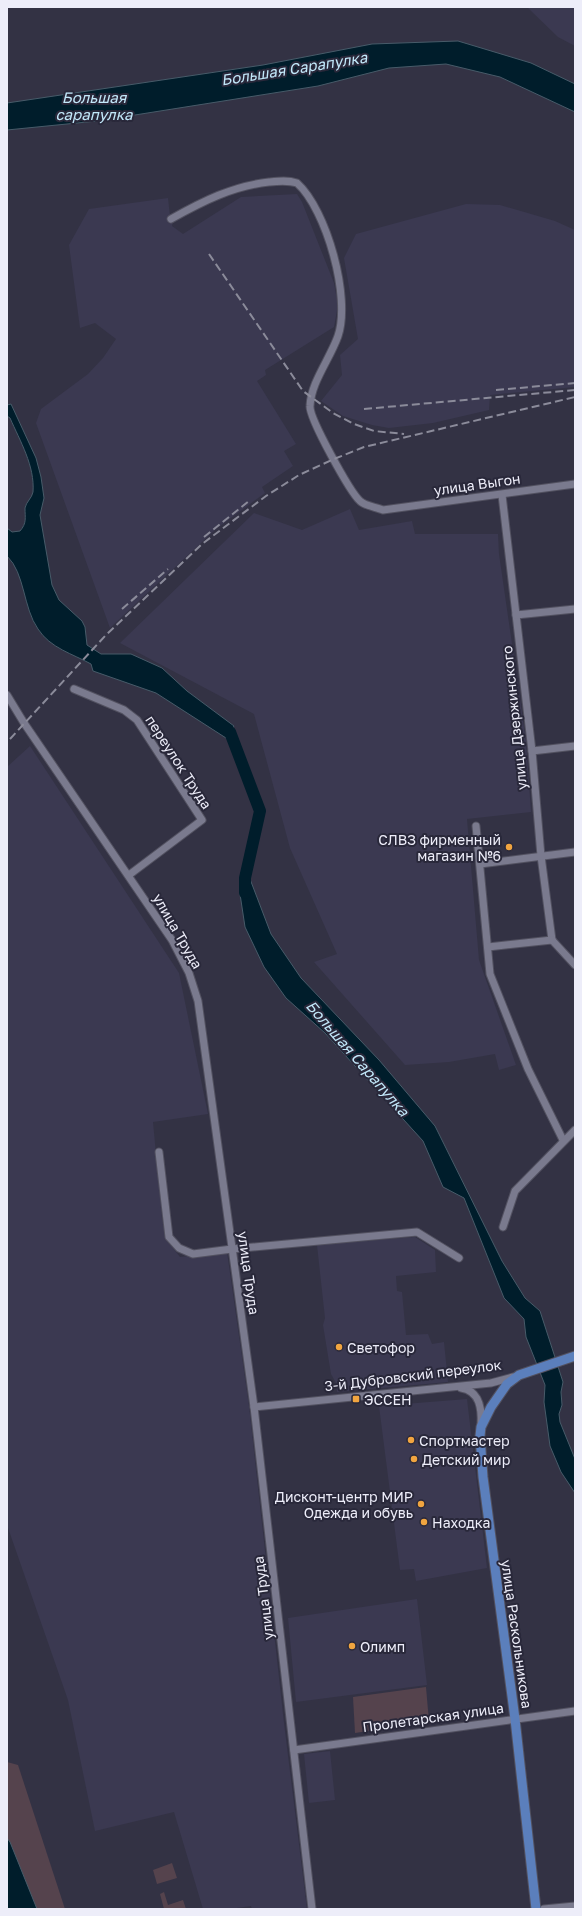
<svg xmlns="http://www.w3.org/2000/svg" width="582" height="1916" font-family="'Golos Text',sans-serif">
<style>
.built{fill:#3b3951}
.green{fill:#55434d}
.water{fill:#001d2b;stroke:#475b69}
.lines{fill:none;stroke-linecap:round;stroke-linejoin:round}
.river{stroke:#001d2b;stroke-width:12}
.minor-casing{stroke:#525160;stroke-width:9}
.major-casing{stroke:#525160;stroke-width:11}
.minor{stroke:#7a7a8e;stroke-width:7}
.major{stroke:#5b7fbc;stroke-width:9}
.rail{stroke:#8b8b9a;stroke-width:2;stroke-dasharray:8 4;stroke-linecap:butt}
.poi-dot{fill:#f1a540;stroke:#29283a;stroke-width:1.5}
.labels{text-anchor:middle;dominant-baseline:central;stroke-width:4;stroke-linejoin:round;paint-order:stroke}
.street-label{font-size:14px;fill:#ededf9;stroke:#29283a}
.poi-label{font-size:14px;fill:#ededf9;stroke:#29283a;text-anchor:start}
.water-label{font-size:15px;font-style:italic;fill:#c2e8fa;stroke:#29283a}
</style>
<rect width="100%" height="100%" fill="#333244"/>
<g class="built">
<polygon points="527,7 575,7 575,46 558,37"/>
<polygon points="297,194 302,202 334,283 338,305 334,327 265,370 266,375 257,381 296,444 284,451 293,466 262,487 265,493 216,529 110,628 36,423 41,409 88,374 103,358 116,339 95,323 80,328 69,245 89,209 168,198 170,216 173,221 172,226 183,234 241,197"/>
<polygon points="466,204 500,205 555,221 575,230 575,387 490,395 489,410 433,423 389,428 372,425 343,416 321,401 342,375 340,355 358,339 344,258 356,234"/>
<polygon points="350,509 359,530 412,521 415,534 498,534 499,554 526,741 531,812 467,819 479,960 516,1065 499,1070 495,1054 449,1062 405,1065 314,962 337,954 290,848 254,714 120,643 254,513 302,530"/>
<polygon points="30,746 179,973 208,1114 153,1122 162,1218 166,1239 180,1257 227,1252 249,1406 284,1723 307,1909 252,1909 251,1906 230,1909 203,1909 174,1812 95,1831 68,1700 7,1525 7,767"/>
<polygon points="415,1237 435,1250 436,1272 396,1276 397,1291 402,1292 406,1335 428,1334 432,1344 444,1342 448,1382 337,1392 336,1383 331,1374 323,1325 325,1318 317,1245"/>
<polygon points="467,1399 487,1568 416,1581 414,1569 400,1570 379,1406"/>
<polygon points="417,1599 427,1685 296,1702 288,1618"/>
<polygon points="330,1751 335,1800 309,1803 304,1754"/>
</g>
<g class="green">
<polygon points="426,1687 429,1722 355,1733 353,1697"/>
<polygon points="7,1762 18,1765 65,1909 37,1909 7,1838"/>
<polygon points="172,1863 177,1878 157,1884 153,1870"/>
<polygon points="164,1892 168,1905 183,1900 186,1909 164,1909 160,1894"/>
</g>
<g class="water">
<polygon points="458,41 531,63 575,84 575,112 500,77 446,64 389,68 318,86 97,121 7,130 7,103 263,65 372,44"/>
<path d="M11 404 36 458 41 477 44 498 40 515 52 585 59 600 82 621 85 627 87 645 101 654H131L162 668 187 691 234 726 226 738 156 693 93 671 91 664C73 654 50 648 38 629 23 608 25 573 7 556V528L12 532 20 531C27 523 25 518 25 508 26 502 32 498 33 492 35 466 20 441 10 418L7 416V405Z"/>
<polygon points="243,877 250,879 271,934 301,978 379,1060 435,1126 502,1261 525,1298 540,1311 563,1382 561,1392 562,1405 559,1414 560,1422 575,1459 575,1493 561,1472 550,1446 544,1402 545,1385 526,1337 524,1319 504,1298 464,1198 443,1187 423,1141 325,1033 286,998 264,967 245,927 240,894"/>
<polygon points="7,1838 10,1842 37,1909 7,1909"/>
</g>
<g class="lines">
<polyline class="river" points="217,724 230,732 260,811 245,878 245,893"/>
<g class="minor-casing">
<g id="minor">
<path d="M171 219C203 201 233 186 269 182 279 181 288 180 297 183 327 210 351 298 338 336 330 359 311 382 310 406 309 418 350 492 360 501 365 506 376 507 383 510L575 484"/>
<polyline points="502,495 532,751 541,856 552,940"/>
<polyline points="516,615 575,609"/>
<polyline points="74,689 124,710 137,720 202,820 129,875"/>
<polyline points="7,695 24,723 172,940 189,973 198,1001 254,1407 312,1909"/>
<polyline points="532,751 575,746"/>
<polyline points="476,826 490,974 528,1069 563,1140"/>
<polyline points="480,864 575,852"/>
<polyline points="552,940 575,965"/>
<polyline points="488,947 552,940"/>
<polyline points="159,1152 169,1237 179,1248 193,1254 232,1249 417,1232 459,1258"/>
<polyline points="503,1227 515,1191 575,1130"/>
<path d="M461 1388C480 1391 482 1409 481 1425"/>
<polyline points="254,1407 491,1383 513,1377"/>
<polyline points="294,1750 575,1711"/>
<polyline points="544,1909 575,1906"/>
</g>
</g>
<g class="major-casing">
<polyline id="major" points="536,1909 515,1719 483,1477 480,1436 481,1427 491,1407 507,1384 519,1375 575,1356"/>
</g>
<use href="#minor" class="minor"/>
<use href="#major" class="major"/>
<g class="rail">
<polyline points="209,254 303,391 333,413 354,424 374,431 404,434"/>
<polyline points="496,390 575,383"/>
<polyline points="364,409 575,390"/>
<polyline points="204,537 249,501"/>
<polyline points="122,609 168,569"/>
<polyline points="10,739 105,636 202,544 266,496 299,475 334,459 364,447 575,397"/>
</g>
</g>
<g class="poi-dot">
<circle cx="509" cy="847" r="4"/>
<circle cx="339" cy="1347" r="4"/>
<rect x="352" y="1395" width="8" height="8" rx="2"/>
<circle cx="411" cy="1440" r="4"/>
<circle cx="414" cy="1459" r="4"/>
<circle cx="421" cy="1504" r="4"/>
<circle cx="424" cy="1522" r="4"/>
<circle cx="352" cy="1646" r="4"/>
</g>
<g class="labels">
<g class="street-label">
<text transform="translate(477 484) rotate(-8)">улица Выгон</text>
<text transform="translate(514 718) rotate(-96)">улица Дзержинского</text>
<text transform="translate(179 762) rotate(57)">переулок Труда</text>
<text transform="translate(178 931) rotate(60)">улица Труда</text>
<text transform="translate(249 1273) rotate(82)">улица Труда</text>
<text transform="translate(413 1375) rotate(-7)">3-й Дубровский переулок</text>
<text transform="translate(263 1598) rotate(-97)">улица Труда</text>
<text transform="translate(517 1634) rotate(82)">улица Раскольникова</text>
<text transform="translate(433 1717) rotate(-8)">Пролетарская улица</text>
</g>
<g class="poi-label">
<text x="501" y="839" text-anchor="end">СЛВЗ фирменный<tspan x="501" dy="16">магазин №6</tspan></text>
<text x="347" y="1347">Светофор</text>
<text x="364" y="1399">ЭССЕН</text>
<text x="419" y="1440">Спортмастер</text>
<text x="422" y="1459">Детский мир</text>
<text x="413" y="1496" text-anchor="end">Дисконт-центр МИР<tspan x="413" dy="16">Одежда и обувь</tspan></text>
<text x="432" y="1522">Находка</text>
<text x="360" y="1646">Олимп</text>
</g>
<g class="water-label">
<text transform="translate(294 68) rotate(-9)">Большая Сарапулка</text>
<text x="94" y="97">Большая<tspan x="94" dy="17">сарапулка</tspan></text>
<text transform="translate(358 1058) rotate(49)">Большая Сарапулка</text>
</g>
</g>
<rect width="582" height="1916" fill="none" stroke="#ededf9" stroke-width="16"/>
</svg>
